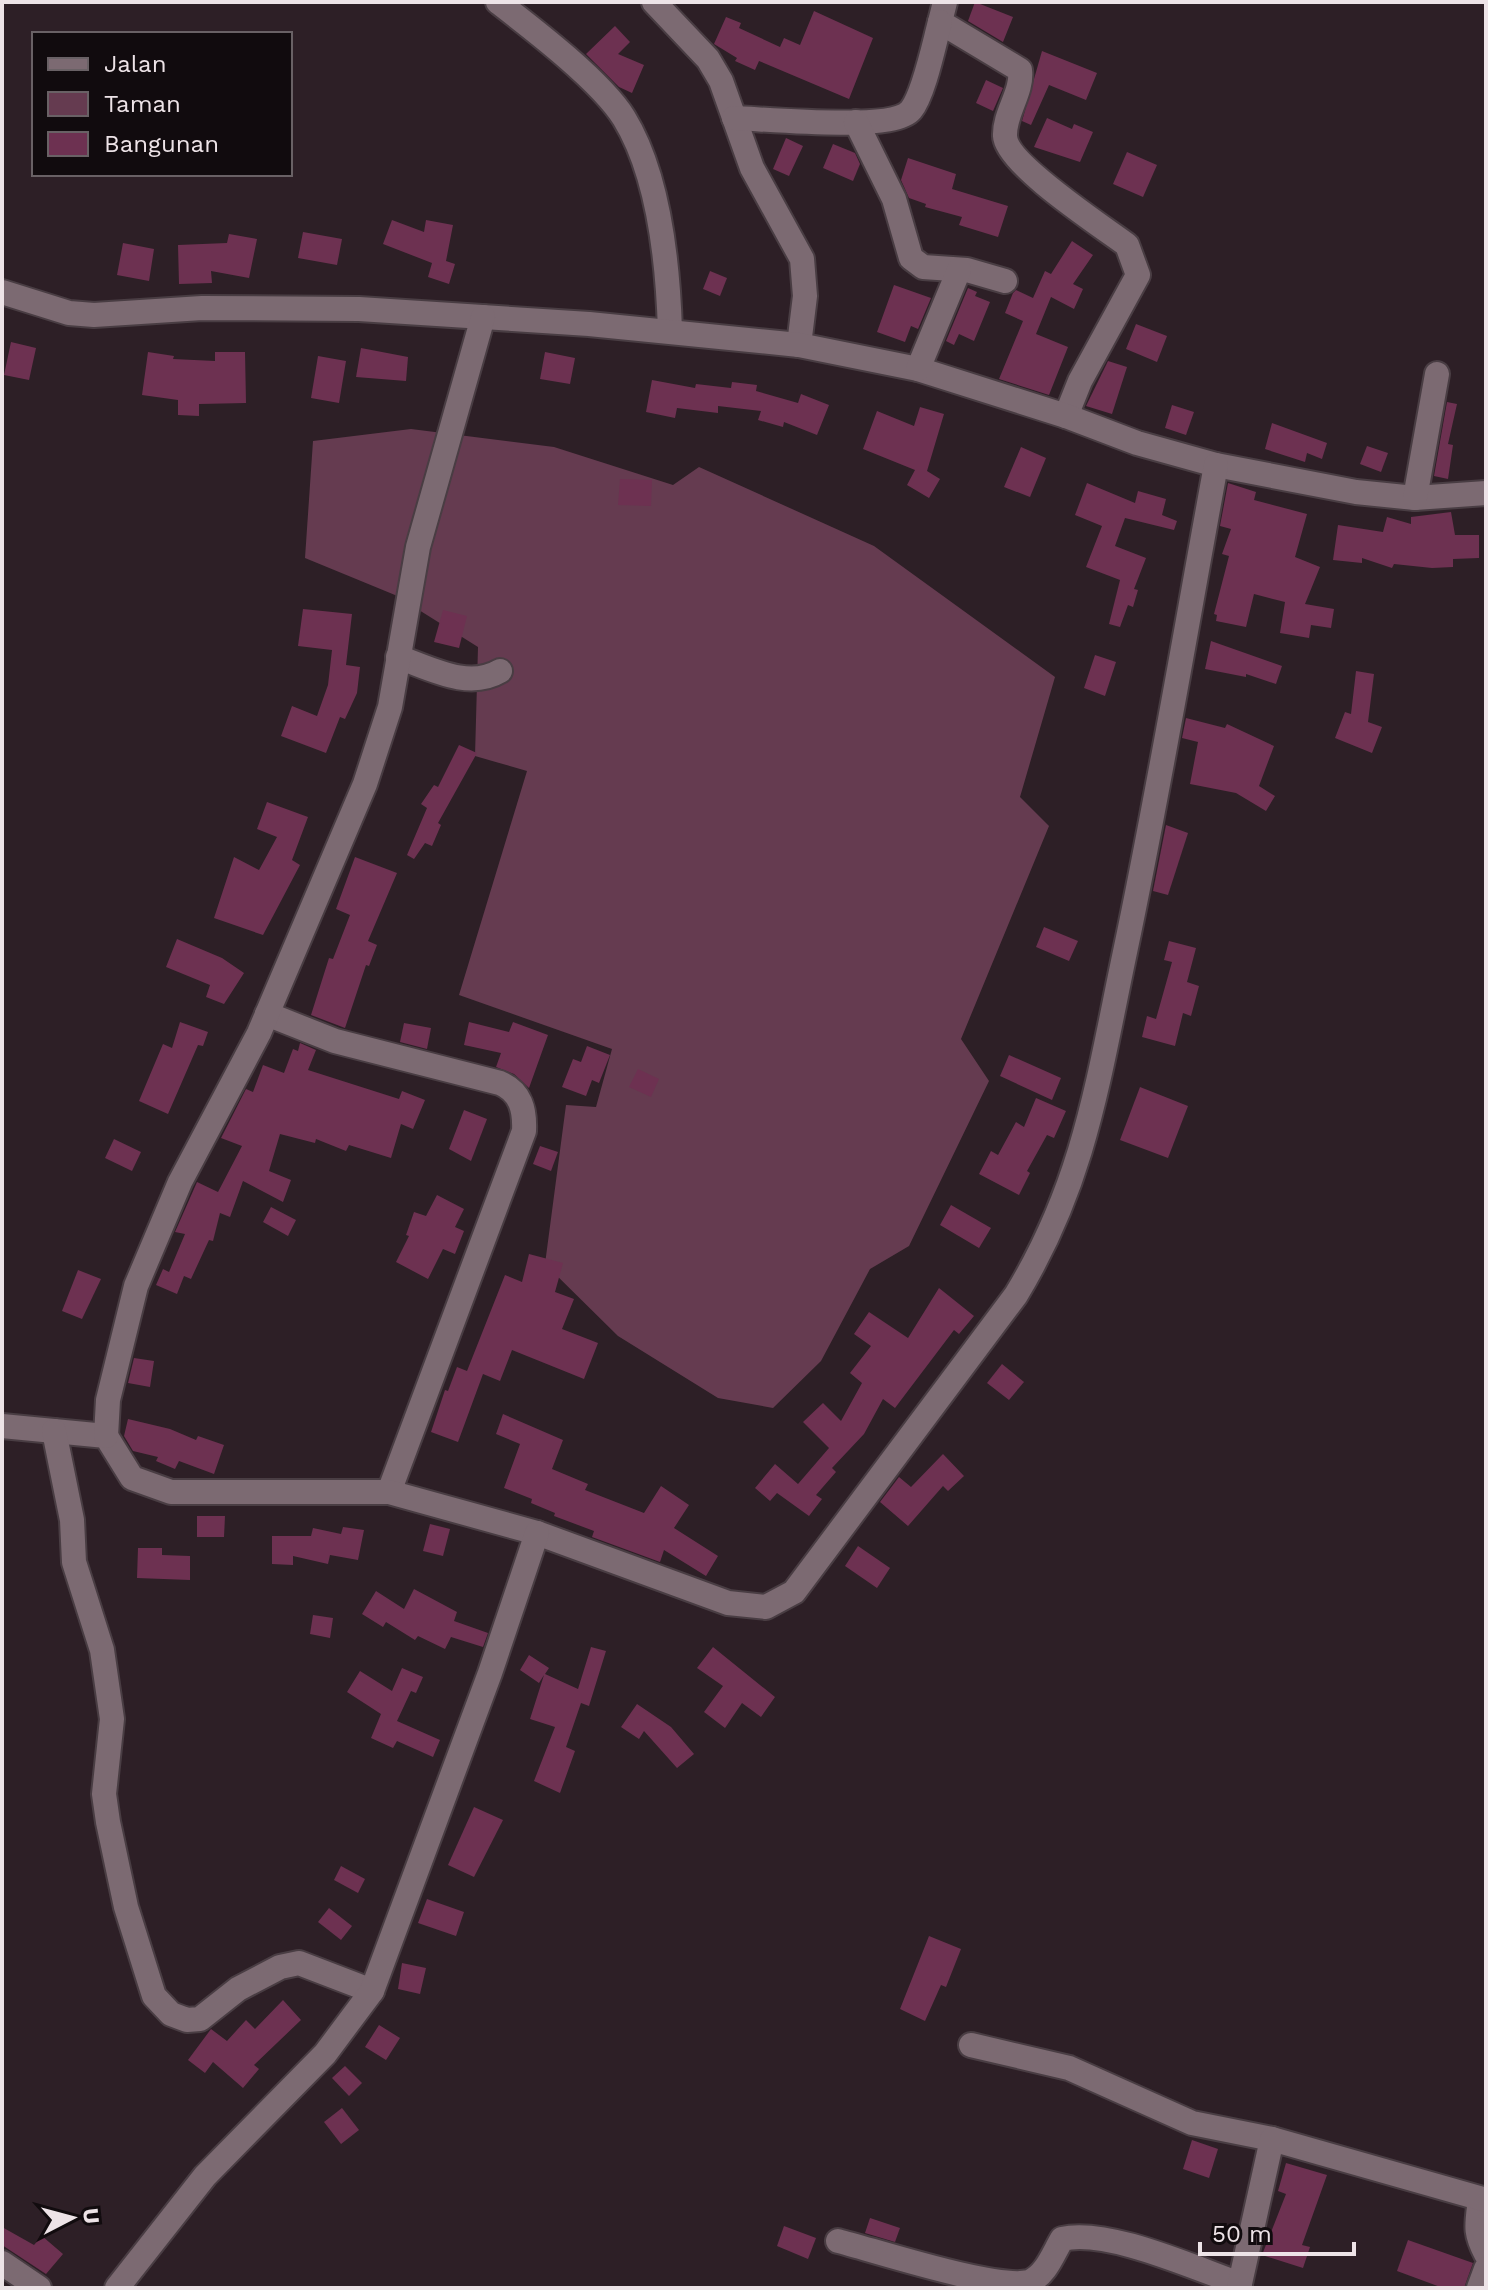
<svg xmlns="http://www.w3.org/2000/svg" width="1488" height="2290" font-family="'Work Sans',sans-serif">
<style>
.green{fill:#653b50}
.building{fill:#6d3151}
.lines{fill:none;stroke-linecap:round;stroke-linejoin:round}
.minor-casing{stroke:#493d43;stroke-width:28}
.minor{stroke:#7c6a72;stroke-width:24}
</style>
<rect width="100%" height="100%" fill="#2d1f26"/>
<polygon class="green" points="411,429 554,447 673,485 699,467 874,546 1055,677 1020,797 1049,826 961,1039 989,1081 909,1246 870,1269 821,1361 773,1408 718,1398 618,1336 545,1264 566,1105 596,1107 612,1049 459,995 527,771 475,756 478,647 395,595 305,558 313,441"/>
<g class="building">
<polygon points="975,2 1013,17 1003,42 968,21"/>
<polygon points="814,11 873,38 849,99 759,61 755,70 735,61 737,58 714,44 726,17 741,23 739,28 780,47 784,38 800,45"/>
<polygon points="615,26 630,42 618,54 644,65 632,93 619,87 586,54"/>
<polygon points="1042,51 1097,73 1086,100 1049,85 1031,125 1022,121"/>
<polygon points="986,80 1003,88 993,111 976,103"/>
<polygon points="1047,118 1072,129 1074,124 1093,132 1080,162 1034,147"/>
<polygon points="786,138 803,146 789,176 773,169"/>
<polygon points="833,144 855,153 860,164 853,181 823,168"/>
<polygon points="1127,152 1157,165 1143,197 1113,184"/>
<polygon points="908,158 956,174 952,189 1008,206 998,237 959,225 962,217 925,207 926,204 909,198 901,180"/>
<polygon points="392,220 424,232 426,220 453,225 446,261 455,264 449,284 428,277 432,263 383,244"/>
<polygon points="303,232 342,239 337,265 298,258"/>
<polygon points="229,234 257,239 249,278 211,271 212,283 179,284 178,245 227,243"/>
<polygon points="1072,241 1093,255 1073,284 1083,289 1074,309 1051,297 1036,334 1068,347 1049,395 999,379 1023,321 1005,313 1013,293 1016,290 1033,298 1045,271 1051,274"/>
<polygon points="123,243 154,249 149,281 117,275"/>
<polygon points="710,271 727,278 720,296 703,289"/>
<polygon points="894,285 931,298 918,329 911,326 905,342 877,332"/>
<polygon points="968,288 977,292 975,296 990,302 974,341 959,334 954,345 946,341"/>
<polygon points="1136,324 1167,336 1157,362 1126,349"/>
<polygon points="11,342 36,348 29,380 4,375"/>
<polygon points="361,348 408,357 406,381 356,377"/>
<polygon points="148,352 174,356 173,359 215,361 215,352 245,352 246,403 199,404 199,416 178,415 178,400 142,395"/>
<polygon points="545,352 575,358 570,384 540,379"/>
<polygon points="318,356 346,361 339,403 311,398"/>
<polygon points="1108,361 1127,367 1112,414 1086,406"/>
<polygon points="652,380 695,388 696,384 731,388 732,382 757,385 756,391 798,403 801,394 829,405 817,435 784,422 783,427 758,420 761,411 718,406 718,413 677,408 675,418 646,412"/>
<polygon points="1447,402 1457,404 1448,444 1453,445 1448,479 1434,476"/>
<polygon points="1172,405 1194,412 1186,435 1165,428"/>
<polygon points="920,407 944,414 927,471 940,479 929,498 907,485 915,470 863,449 877,411 914,426"/>
<polygon points="1272,423 1327,443 1322,459 1307,453 1305,462 1265,449"/>
<polygon points="1367,446 1388,453 1381,472 1360,464"/>
<polygon points="1021,447 1046,458 1030,497 1004,487"/>
<polygon points="620,479 652,480 651,506 618,505"/>
<polygon points="1087,483 1135,503 1138,491 1166,499 1162,515 1177,521 1174,530 1125,518 1115,546 1146,558 1134,589 1138,590 1133,607 1128,605 1120,627 1109,624 1120,580 1086,567 1102,526 1075,515"/>
<polygon points="1228,483 1256,492 1254,500 1307,514 1295,557 1320,567 1305,604 1334,609 1331,628 1311,625 1309,638 1280,633 1285,602 1254,594 1246,627 1216,621 1217,615 1214,614 1229,556 1222,554 1231,529 1220,526"/>
<polygon points="1451,512 1455,535 1479,535 1479,558 1453,559 1453,567 1432,568 1394,564 1392,568 1362,558 1362,563 1333,560 1338,525 1383,532 1387,517 1411,524 1411,517"/>
<polygon points="303,609 352,614 346,665 360,667 357,693 345,719 340,717 326,753 281,736 292,706 317,716 328,685 332,650 298,646"/>
<polygon points="443,610 467,616 459,648 434,642"/>
<polygon points="1211,641 1282,666 1276,684 1246,674 1246,677 1205,669"/>
<polygon points="1095,655 1116,662 1105,696 1084,688"/>
<polygon points="1356,671 1374,674 1368,722 1382,727 1372,753 1335,738 1345,712 1351,714"/>
<polygon points="1186,718 1225,728 1227,724 1274,746 1259,786 1275,796 1266,811 1236,793 1190,784 1198,742 1182,738"/>
<polygon points="459,745 477,753 438,823 441,825 432,846 425,843 414,859 407,855 427,808 421,804 434,785 438,787"/>
<polygon points="267,802 308,817 292,860 300,865 263,935 214,918 234,857 259,870 277,837 257,829"/>
<polygon points="1166,825 1188,833 1168,895 1153,891"/>
<polygon points="355,857 397,873 368,941 377,945 369,966 366,965 345,1028 311,1015 329,958 333,959 350,915 336,909"/>
<polygon points="1044,927 1078,941 1069,961 1036,947"/>
<polygon points="177,939 222,958 244,973 224,1004 206,997 210,985 166,967"/>
<polygon points="1169,941 1196,948 1187,982 1199,986 1191,1016 1183,1013 1175,1046 1142,1037 1147,1016 1156,1019 1172,962 1164,960"/>
<polygon points="180,1022 208,1032 203,1046 198,1045 168,1114 139,1101 163,1044 172,1048"/>
<polygon points="469,1022 509,1032 513,1022 548,1035 529,1088 514,1074 496,1067 501,1053 464,1045"/>
<polygon points="404,1023 431,1028 427,1049 400,1042"/>
<polygon points="300,1043 316,1050 308,1070 399,1099 402,1091 425,1100 413,1129 401,1124 391,1158 349,1145 346,1151 316,1139 315,1143 280,1134 269,1171 291,1180 283,1202 243,1181 230,1217 220,1213 213,1241 209,1240 191,1279 184,1276 177,1294 156,1285 163,1269 169,1272 185,1234 175,1232 197,1182 218,1192 242,1146 221,1138 246,1089 253,1092 263,1065 284,1073 293,1049 298,1051"/>
<polygon points="587,1046 610,1055 599,1083 592,1080 586,1096 562,1087 573,1059 581,1062"/>
<polygon points="1009,1055 1061,1078 1052,1100 1000,1076"/>
<polygon points="638,1069 659,1079 651,1097 629,1087"/>
<polygon points="1140,1087 1188,1106 1168,1158 1120,1140"/>
<polygon points="1036,1098 1066,1111 1054,1138 1047,1135 1027,1171 1030,1173 1019,1195 979,1174 991,1151 998,1155 1016,1122 1024,1127"/>
<polygon points="464,1110 487,1119 471,1161 449,1149"/>
<polygon points="114,1139 141,1152 132,1171 105,1158"/>
<polygon points="540,1146 558,1152 551,1171 533,1164"/>
<polygon points="437,1195 464,1209 455,1227 464,1231 455,1254 443,1249 428,1279 396,1262 409,1236 406,1235 414,1212 426,1216"/>
<polygon points="951,1205 991,1228 979,1248 940,1225"/>
<polygon points="271,1207 296,1220 288,1236 263,1222"/>
<polygon points="529,1254 563,1263 555,1292 574,1299 562,1329 598,1343 584,1379 512,1350 500,1381 483,1374 458,1442 431,1432 445,1390 448,1391 457,1367 467,1371 505,1275 522,1282"/>
<polygon points="78,1270 101,1279 82,1319 62,1311"/>
<polygon points="939,1288 974,1316 959,1334 954,1330 895,1408 883,1399 864,1434 832,1468 836,1472 816,1495 822,1499 809,1516 777,1493 770,1501 755,1488 775,1464 798,1484 829,1448 803,1422 823,1403 841,1421 862,1383 850,1373 871,1346 854,1334 869,1312 908,1338"/>
<polygon points="134,1358 154,1361 150,1387 128,1383"/>
<polygon points="1002,1364 1024,1382 1009,1400 987,1383"/>
<polygon points="503,1414 563,1440 552,1469 588,1484 585,1490 644,1513 661,1486 689,1505 674,1528 718,1556 706,1576 664,1550 660,1562 592,1537 594,1531 554,1516 555,1513 531,1503 532,1499 504,1488 520,1444 496,1434"/>
<polygon points="128,1419 170,1429 196,1440 198,1436 224,1445 214,1474 179,1461 175,1469 156,1461 158,1457 133,1451 124,1436"/>
<polygon points="943,1454 964,1476 948,1491 943,1486 908,1526 880,1502 899,1477 911,1487"/>
<polygon points="197,1516 225,1516 224,1537 197,1537"/>
<polygon points="430,1524 450,1529 443,1556 423,1551"/>
<polygon points="343,1527 364,1530 358,1560 330,1555 328,1564 293,1556 293,1565 272,1564 272,1536 311,1536 313,1528 341,1534"/>
<polygon points="858,1546 890,1568 877,1588 845,1566"/>
<polygon points="138,1548 162,1548 162,1555 190,1556 190,1580 137,1578"/>
<polygon points="414,1589 457,1612 454,1621 488,1633 483,1647 451,1637 445,1649 418,1636 415,1640 386,1622 383,1627 362,1614 376,1591 404,1609"/>
<polygon points="313,1615 333,1618 330,1638 310,1634"/>
<polygon points="591,1647 606,1651 589,1706 581,1703 566,1747 575,1751 560,1793 534,1781 555,1727 530,1719 544,1675 539,1683 520,1670 529,1655 549,1668 545,1674 578,1689"/>
<polygon points="713,1647 775,1697 761,1717 742,1703 725,1728 704,1712 723,1686 697,1668"/>
<polygon points="402,1668 423,1677 416,1693 411,1691 397,1721 440,1740 433,1757 397,1741 393,1748 371,1738 381,1714 347,1692 360,1671 392,1691"/>
<polygon points="637,1704 671,1727 694,1754 677,1768 644,1731 639,1739 621,1727"/>
<polygon points="474,1807 503,1820 474,1877 448,1865"/>
<polygon points="341,1866 365,1879 358,1893 334,1880"/>
<polygon points="427,1899 464,1912 456,1936 418,1923"/>
<polygon points="329,1908 352,1926 341,1940 318,1922"/>
<polygon points="929,1936 961,1949 946,1987 941,1985 925,2021 900,2009"/>
<polygon points="402,1963 426,1968 420,1994 398,1989"/>
<polygon points="283,2000 301,2020 254,2065 259,2069 243,2088 213,2062 205,2073 188,2060 211,2029 227,2041 246,2020 255,2029"/>
<polygon points="379,2025 400,2038 386,2060 365,2047"/>
<polygon points="345,2066 362,2083 349,2096 332,2078"/>
<polygon points="342,2108 359,2130 341,2144 324,2122"/>
<polygon points="1192,2140 1218,2149 1209,2178 1183,2169"/>
<polygon points="1286,2163 1327,2175 1302,2245 1310,2247 1303,2268 1262,2255 1286,2194 1278,2191"/>
<polygon points="870,2218 900,2228 895,2242 865,2233"/>
<polygon points="784,2226 816,2238 808,2259 777,2246"/>
<polygon points="2,2227 34,2245 42,2236 63,2254 46,2274 2,2245"/>
<polygon points="1408,2240 1473,2263 1464,2288 1443,2288 1397,2271"/>
</g>
<g class="lines">
<g class="minor-casing">
<g id="minor">
<path d="M498 2C533 29 601 81 624 118 659 175 668 265 670 331"/>
<polyline points="654,2 708,59 721,81 752,168 802,259 805,296 799,345"/>
<path d="M945 2 940 22 1020 70C1023 92 1004 113 1005 136 1006 164 1103 227 1127 245L1138 275 1080 381 1066 416"/>
<path d="M734 118C767 119 893 132 911 110 924 94 934 44 940 22"/>
<polyline points="856,122 894,199 911,258 923,267 967,270 1005,281"/>
<polyline points="2,292 69,313 94,315 202,308 359,309 589,324 799,345 918,369 1066,416 1137,443 1216,465 1356,492 1415,498 1486,493"/>
<polyline points="918,369 959,270"/>
<polyline points="1415,498 1437,374"/>
<path d="M398 657C430 668 468 690 500 671"/>
<path d="M267 1014 335 1041 500 1083C521 1092 525 1110 524 1131L389 1492"/>
<path d="M2 1426 106 1436 132 1478 171 1492H389L537 1533 728 1603 766 1607 794 1592 1016 1295C1085 1181 1098 1080 1125 952 1159 791 1186 628 1216 465"/>
<polyline points="54,1431 72,1520 74,1562 102,1650 112,1719 104,1794 108,1822 126,1907 154,1996 171,2014 187,2020 200,2019 238,1989 280,1967 299,1963 372,1991"/>
<polyline points="106,1436 108,1400 136,1286 180,1182 259,1033 365,784 390,707 418,547 483,317"/>
<polyline points="971,2045 1069,2068 1192,2123 1272,2139"/>
<path d="M1480 2199C1477 2225 1474 2231 1486 2254"/>
<path d="M838 2241C877 2251 995 2290 1029 2282 1046 2275 1053 2254 1062 2239 1107 2228 1194 2268 1240 2284"/>
<polyline points="2,2263 39,2288"/>
<polyline points="117,2288 205,2176 325,2054 372,1991 490,1673 537,1533"/>
<polyline points="1239,2288 1272,2139 1486,2200"/>
<polyline points="1479,2288 1486,2269"/>
</g>
</g>
<use href="#minor" class="minor"/>
</g>
<rect width="1488" height="2290" fill="none" stroke="#ede3e7" stroke-width="8"/>
<rect x="32" y="32" width="260" height="144" fill="#110b0e" stroke="#696165" stroke-width="2"/>
<rect x="48" y="58" width="40" height="12" fill="#7c6a72" stroke="#696165" stroke-width="2"/>
<text x="104" y="72" font-size="24" fill="#ede3e7">Jalan</text>
<rect x="48" y="92" width="40" height="24" fill="#653b50" stroke="#696165" stroke-width="2"/>
<text x="104" y="112" font-size="24" fill="#ede3e7">Taman</text>
<rect x="48" y="132" width="40" height="24" fill="#6d3151" stroke="#696165" stroke-width="2"/>
<text x="104" y="152" font-size="24" fill="#ede3e7">Bangunan</text>
<g transform="translate(72 2218) rotate(84)" stroke="#110b0e" stroke-width="6" paint-order="stroke">
<path d="M0-6L14 30L0 20L-14 30Z" fill="#ede3e7"/>
<text y="-12" font-size="22" font-weight="bold" text-anchor="middle" fill="#ede3e7">U</text>
</g>
<path d="M1200 2242v12h154v-12" fill="none" stroke="#ede3e7" stroke-width="4"/>
<text x="1212" y="2242" font-size="24" fill="#ede3e7" stroke="#110b0e" stroke-width="6" paint-order="stroke">50 m</text>
</svg>
